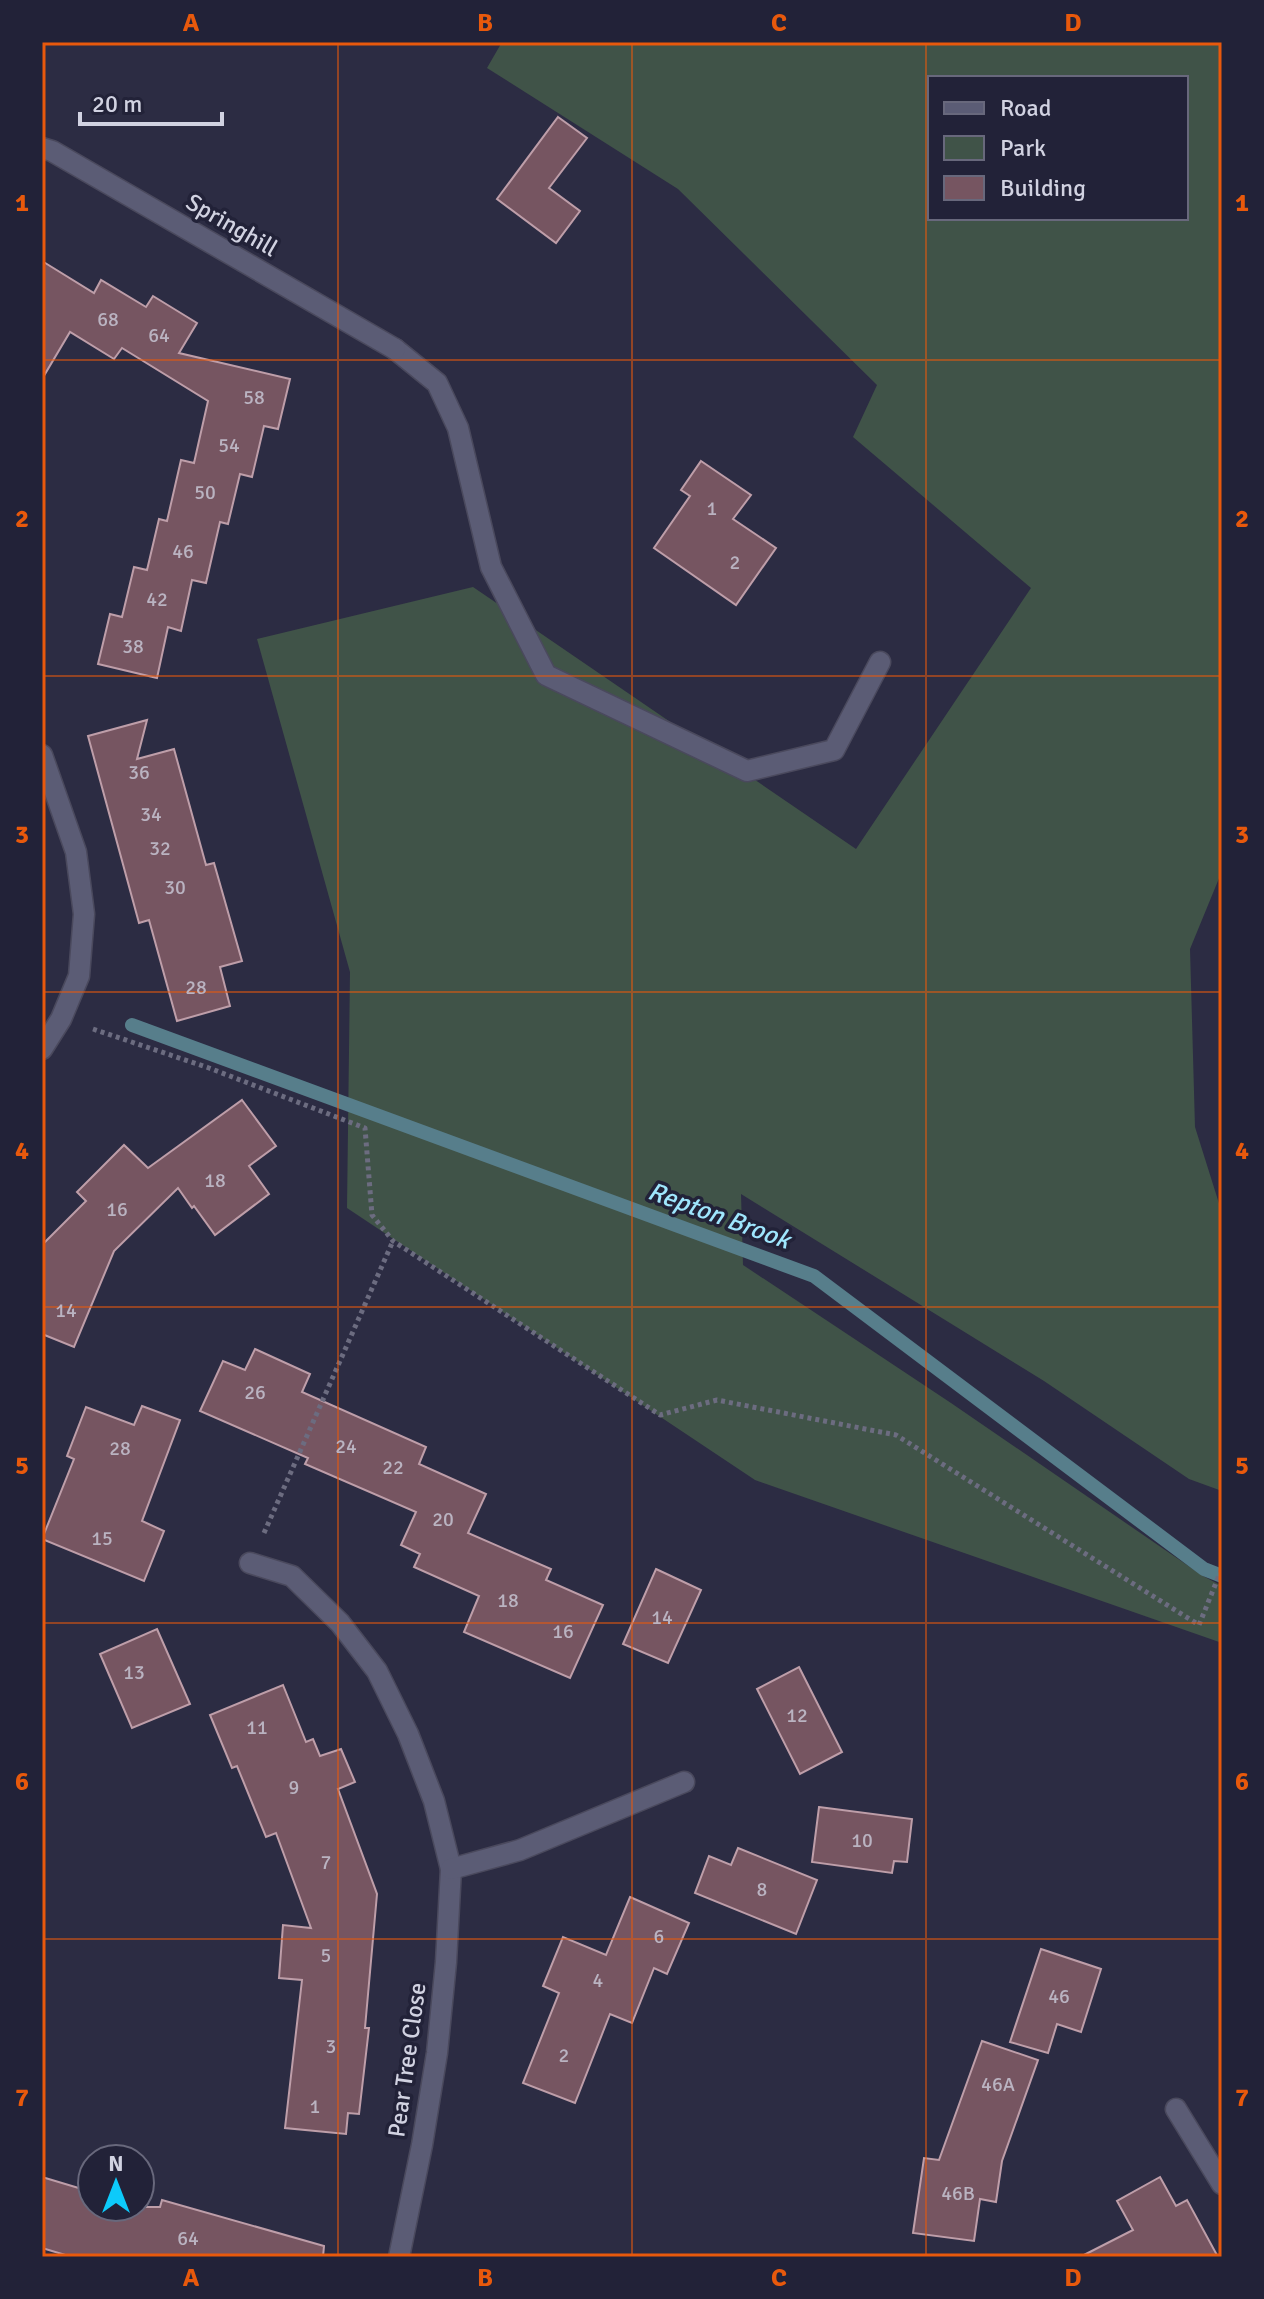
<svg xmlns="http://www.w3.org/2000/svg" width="1264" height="2299" font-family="Signika,sans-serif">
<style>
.green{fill:#405348;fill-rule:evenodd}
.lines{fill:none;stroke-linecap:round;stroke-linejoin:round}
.stream{stroke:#577e8b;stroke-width:14}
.building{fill:#765561;stroke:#be9ea9;stroke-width:2}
.lane-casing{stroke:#4a495d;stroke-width:23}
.street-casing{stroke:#4a495d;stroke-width:23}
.path{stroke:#6c6c80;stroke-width:5;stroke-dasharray:4 4;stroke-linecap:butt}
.lane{stroke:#5b5c75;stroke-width:20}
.street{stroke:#5b5c75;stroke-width:20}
.grid{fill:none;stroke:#e8590c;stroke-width:2;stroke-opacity:0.55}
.labels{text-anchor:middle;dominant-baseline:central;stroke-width:7;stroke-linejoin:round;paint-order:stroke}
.number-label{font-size:20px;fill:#bab3c1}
.street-label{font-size:24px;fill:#d1d2e1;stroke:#222238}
.water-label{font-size:26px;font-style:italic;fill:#9fe6fd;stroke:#222238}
.neatline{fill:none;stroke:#e8590c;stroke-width:3}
.grid-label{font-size:26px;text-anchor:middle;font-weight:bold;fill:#e8590c}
</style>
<rect width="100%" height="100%" fill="#2c2c43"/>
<path class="green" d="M502 42H1222V871L1190 949 1195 1127 1222 1213V1491L1189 1479 1044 1381 741 1194 743 1265 951 1403 1203 1576 1222 1586V1643L755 1480 347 1208 350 972 257 639 473 587 856 849 1031 588 853 437 877 385 678 189 487 68ZM930 78H1186V218H930Z"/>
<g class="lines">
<polyline class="stream" points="132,1025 814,1276 1204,1569 1222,1576"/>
</g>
<g class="building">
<polygon points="558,117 587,138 549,188 580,211 556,243 497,199"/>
<polygon points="42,261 94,293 101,280 146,307 153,296 197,323 179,353 290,379 278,429 264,426 252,477 240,474 228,524 220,522 206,583 192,580 181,631 168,627 157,678 98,664 110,614 122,617 134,567 147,570 159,519 167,521 181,460 194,463 208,401 122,348 114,359 70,332 42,379"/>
<polygon points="701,461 751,495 733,519 776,548 736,605 654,548 690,496 681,490"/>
<polygon points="147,720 137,759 174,749 206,865 214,863 242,961 220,967 230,1006 177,1021 149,920 139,923 88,736"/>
<polygon points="242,1100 276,1146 249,1166 269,1194 215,1235 194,1206 192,1208 178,1188 114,1251 74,1347 42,1334 42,1245 86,1201 77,1192 124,1145 148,1168"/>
<polygon points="255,1349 310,1374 302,1392 426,1447 419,1464 486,1494 468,1533 551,1569 546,1580 603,1605 570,1678 464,1632 479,1596 414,1567 420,1554 401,1545 416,1512 305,1464 308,1458 200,1411 223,1361 245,1370"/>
<polygon points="142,1406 180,1420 142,1521 164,1531 144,1581 42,1539 74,1459 67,1456 86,1407 134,1425"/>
<polygon points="656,1569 701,1590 668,1663 623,1644"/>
<polygon points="157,1629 190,1704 132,1728 100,1654"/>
<polygon points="799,1667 842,1752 800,1774 757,1689"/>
<polygon points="283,1685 306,1742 313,1739 320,1756 341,1749 355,1782 338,1789 377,1894 365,2028 369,2028 359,2114 348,2113 346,2134 285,2128 302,1980 279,1978 283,1925 311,1928 276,1833 266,1837 237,1766 232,1768 210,1715"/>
<polygon points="819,1807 912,1819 907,1862 894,1861 892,1873 812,1862"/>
<polygon points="738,1848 817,1880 796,1934 695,1893 709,1856 731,1865"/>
<polygon points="630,1897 689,1923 667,1974 654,1968 632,2023 610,2014 575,2103 523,2083 559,1993 543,1986 563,1937 606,1955"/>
<polygon points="1041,1949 1101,1969 1081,2032 1057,2024 1048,2053 1010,2042"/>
<polygon points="982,2041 1038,2060 1002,2161 996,2202 980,2199 974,2241 913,2233 924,2158 939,2160"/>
<polygon points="42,2177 92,2192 92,2207 160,2207 162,2200 324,2246 323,2257 72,2257 42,2248"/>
<polygon points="1160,2177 1176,2206 1187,2200 1218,2257 1080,2257 1133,2230 1117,2201"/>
</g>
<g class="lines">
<g class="lane-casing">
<polyline id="lane" points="395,349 437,383 458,428 491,567 546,675 747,771 834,750 880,662"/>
</g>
<g class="street-casing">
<g id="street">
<polyline points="42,148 52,151 395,349"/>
<polyline points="42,755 76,852 84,914 79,976 61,1019 42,1049"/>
<polyline points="250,1563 292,1576 340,1623 377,1671 408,1734 434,1801 451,1869 446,1962 437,2053 422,2145 399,2257"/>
<polyline points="451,1869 520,1850 684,1782"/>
<polyline points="1176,2109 1222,2184"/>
</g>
</g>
<g class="path">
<polyline points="93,1029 209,1068 365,1128 372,1215 393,1241 660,1415 717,1400 896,1435 1199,1625 1222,1568"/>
<polyline points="264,1533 393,1241"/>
</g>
<use href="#lane" class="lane"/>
<use href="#street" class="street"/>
</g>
<path class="grid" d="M338 42V2257M632 42V2257M926 42V2257M42 360H1222M42 676H1222M42 992H1222M42 1307H1222M42 1623H1222M42 1939H1222"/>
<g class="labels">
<g class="number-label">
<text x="108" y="319">68</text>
<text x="159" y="335">64</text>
<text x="254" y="397">58</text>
<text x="229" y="445">54</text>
<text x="205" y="492">50</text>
<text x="712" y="508">1</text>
<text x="183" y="551">46</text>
<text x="735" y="562">2</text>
<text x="157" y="599">42</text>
<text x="133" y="646">38</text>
<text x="139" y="772">36</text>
<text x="151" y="814">34</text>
<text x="160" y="848">32</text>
<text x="175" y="887">30</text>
<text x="196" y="987">28</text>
<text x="215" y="1180">18</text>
<text x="117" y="1209">16</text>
<text x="66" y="1310">14</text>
<text x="255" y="1392">26</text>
<text x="346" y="1446">24</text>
<text x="120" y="1448">28</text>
<text x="393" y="1467">22</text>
<text x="443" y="1519">20</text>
<text x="102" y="1538">15</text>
<text x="508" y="1600">18</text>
<text x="662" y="1617">14</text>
<text x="563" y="1631">16</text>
<text x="134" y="1672">13</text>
<text x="797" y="1715">12</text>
<text x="257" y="1727">11</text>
<text x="294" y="1787">9</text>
<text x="862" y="1840">10</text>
<text x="326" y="1862">7</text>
<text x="762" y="1889">8</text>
<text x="659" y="1936">6</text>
<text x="326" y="1955">5</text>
<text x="598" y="1980">4</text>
<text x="1059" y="1996">46</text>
<text x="331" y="2046">3</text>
<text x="564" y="2055">2</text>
<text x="998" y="2084">46A</text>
<text x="315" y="2106">1</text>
<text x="958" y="2193">46B</text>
<text x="188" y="2238">64</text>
</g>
<g class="street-label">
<text transform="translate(232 225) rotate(30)">Springhill</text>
<text transform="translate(407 2060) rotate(-82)">Pear Tree Close</text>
</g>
<g class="water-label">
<text transform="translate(719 1216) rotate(20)">Repton Brook</text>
</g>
</g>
<rect width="1264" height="2299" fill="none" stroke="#222238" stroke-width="88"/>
<rect x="928" y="76" width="260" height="144" fill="#222238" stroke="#68687c" stroke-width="2"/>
<rect x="944" y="102" width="40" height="12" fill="#5b5c75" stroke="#68687c" stroke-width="2"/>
<text x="1000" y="116" font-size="24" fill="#d1d2e1">Road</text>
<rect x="944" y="136" width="40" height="24" fill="#405348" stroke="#68687c" stroke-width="2"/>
<text x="1000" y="156" font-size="24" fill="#d1d2e1">Park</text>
<rect x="944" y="176" width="40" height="24" fill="#765561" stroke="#68687c" stroke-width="2"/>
<text x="1000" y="196" font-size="24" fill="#d1d2e1">Building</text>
<g transform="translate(116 2183)"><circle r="38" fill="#222238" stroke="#68687c" stroke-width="2"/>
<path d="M0-6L14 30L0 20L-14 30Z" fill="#0dcafa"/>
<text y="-12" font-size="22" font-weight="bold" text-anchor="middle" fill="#d1d2e1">N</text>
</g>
<path d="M80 112v12h142v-12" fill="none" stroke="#d1d2e1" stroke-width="4"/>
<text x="92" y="112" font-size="24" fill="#d1d2e1" stroke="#222238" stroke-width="6" paint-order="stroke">20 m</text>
<rect x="44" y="44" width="1176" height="2211" class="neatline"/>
<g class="grid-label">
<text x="191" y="31">A</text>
<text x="485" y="31">B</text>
<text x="779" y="31">C</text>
<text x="1073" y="31">D</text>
<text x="22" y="211">1</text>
<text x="1242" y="211">1</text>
<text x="22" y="527">2</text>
<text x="1242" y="527">2</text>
<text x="22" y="843">3</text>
<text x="1242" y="843">3</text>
<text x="22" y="1159">4</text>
<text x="1242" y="1159">4</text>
<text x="22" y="1474">5</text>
<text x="1242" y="1474">5</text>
<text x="22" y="1790">6</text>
<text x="1242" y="1790">6</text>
<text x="22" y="2106">7</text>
<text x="1242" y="2106">7</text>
<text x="191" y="2286">A</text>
<text x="485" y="2286">B</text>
<text x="779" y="2286">C</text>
<text x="1073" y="2286">D</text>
</g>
</svg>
